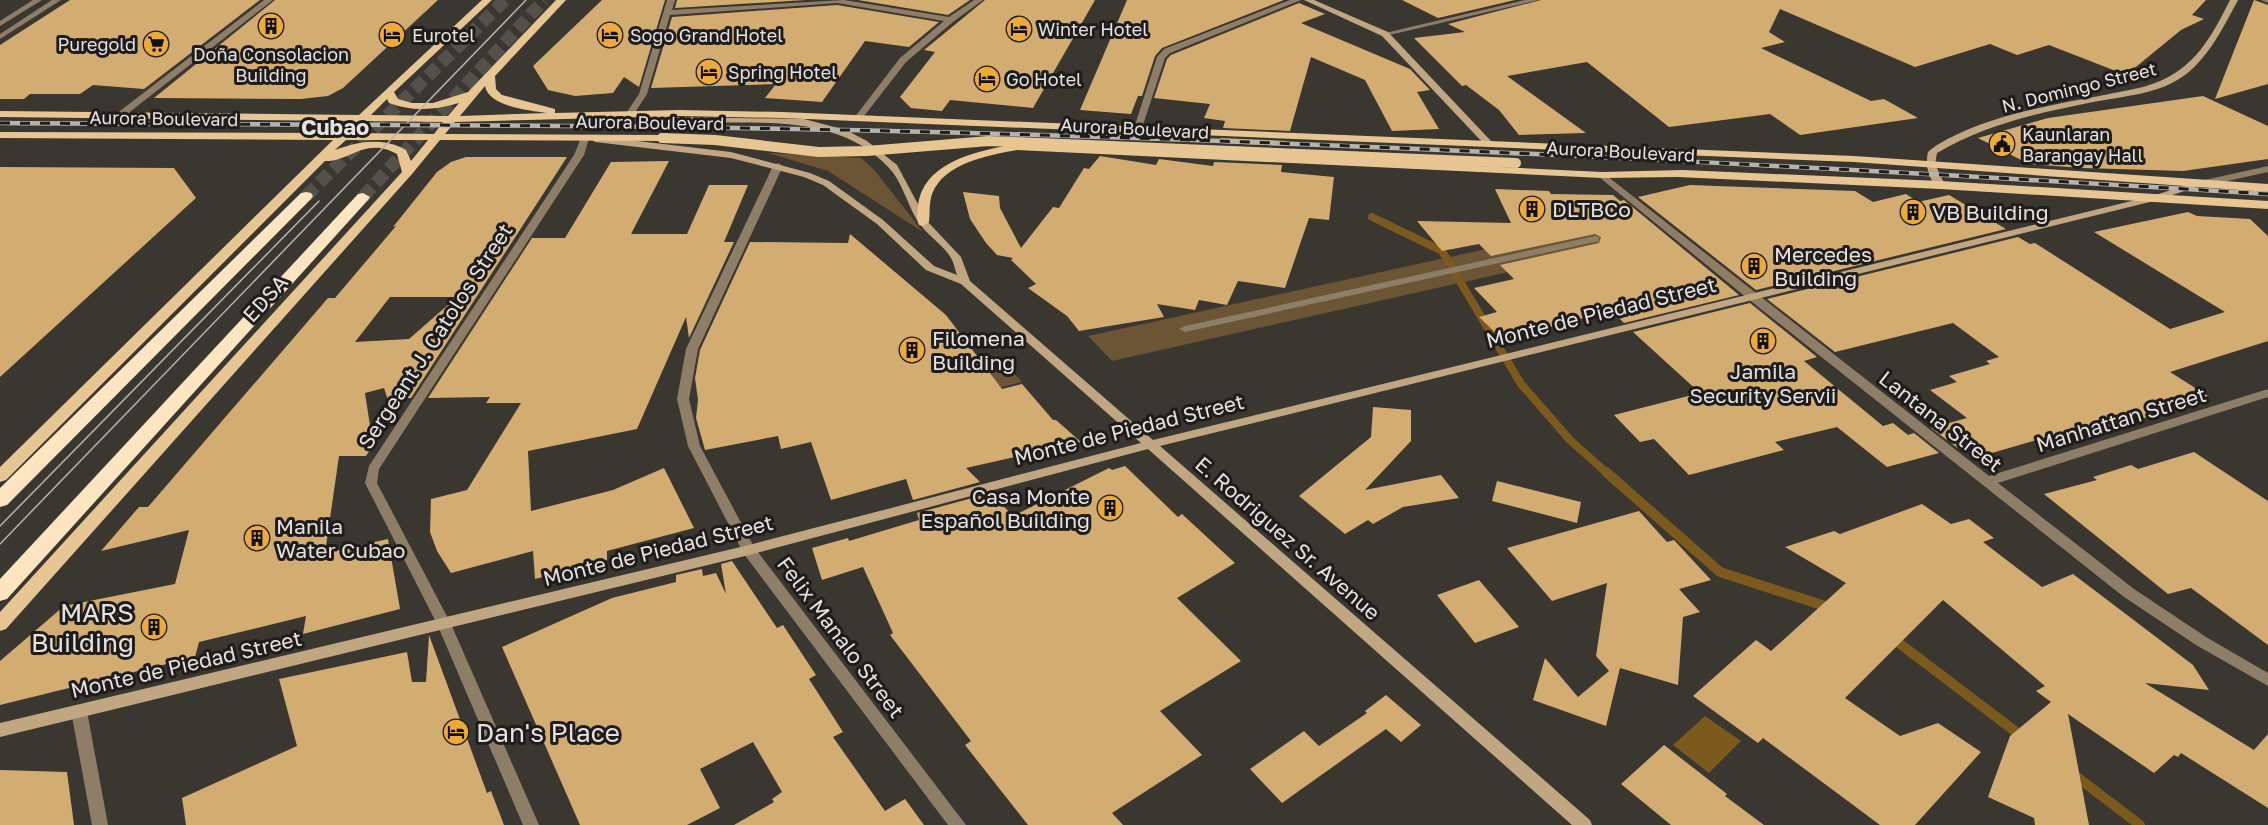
<svg xmlns="http://www.w3.org/2000/svg" width="2268" height="825" font-family="'Golos Text',sans-serif">
<style>
.green{fill:#6c5534}
.water{fill:#7c591d}
.lines{fill:none;stroke-linecap:round;stroke-linejoin:round}
.stream-far1{stroke:#7c591d;stroke-width:8}
.stream{stroke:#7c591d;stroke-width:10}
.building{fill:#d3ac72;fill-rule:evenodd}
.highway-tunnel{stroke:#54504a;stroke-width:13;stroke-dasharray:13 6;stroke-linecap:butt}
.street{fill:#8f7e67;fill-rule:evenodd}
.secondary{fill:#c1a781;fill-rule:evenodd}
.primary{fill:#e7c694;fill-rule:evenodd}
.highway{fill:#fde5c2;fill-rule:evenodd}
.tram{stroke:#b7b4b0;stroke-width:1.5}
.rail-casing{stroke:#b7b4b0;stroke-width:4.5}
.rail{stroke:#1f1d1b;stroke-width:3;stroke-dasharray:10;stroke-linecap:butt}
.primary-bridge{stroke:#e7c694;stroke-width:10}
.labels{text-anchor:middle;dominant-baseline:central;stroke-width:6;stroke-linejoin:round;paint-order:stroke}
.far-poi-label{font-size:18px;fill:#e5e2df;stroke:#1f1d1b;text-anchor:start}
.far-street-label{font-size:18px;fill:#e5e2df;stroke:#1f1d1b}
.poi-label{font-size:21px;fill:#e5e2df;stroke:#1f1d1b;text-anchor:start}
.street-label{font-size:21px;fill:#e5e2df;stroke:#1f1d1b}
.far-district-label{font-size:22px;font-weight:bold;fill:#e5e2df;stroke:#1f1d1b}
.near-poi-label{font-size:26px;fill:#e5e2df;stroke:#1f1d1b;text-anchor:end}
</style>
<rect width="100%" height="100%" fill="#3a3630"/>
<g class="green">
<polygon points="768,153 861,158 875,171 923,232 828,171"/>
<polygon points="1633,217 1659,238 1112,361 1088,336"/>
<polygon points="997,355 1022,382 907,410 895,378"/>
</g>
<polygon class="water" points="1705,716 1741,741 1709,773 1673,745"/>
<g class="lines">
<polyline class="stream-far1" points="1372,217 1442,251 1521,384 1570,440 1608,474"/>
<g class="stream">
<polyline points="1606,472 1720,572 1831,608"/>
<polyline points="1891,637 2024,738"/>
<polyline points="2073,774 2140,825"/>
</g>
</g>
<g class="building">
<polygon points="70,0 260,0 144,89 93,85 80,94 30,94 24,99 0,99 0,45"/>
<polygon points="275,0 438,0 343,88 328,96 301,99 154,98"/>
<polygon points="602,0 665,0 639,87 624,77 613,93 575,96 548,90 533,66"/>
<polygon points="677,0 805,0 675,8"/>
<polygon points="858,0 970,0 948,15"/>
<polygon points="985,0 1095,0 1033,108 950,100 942,111 911,108 900,97 935,52 924,50"/>
<polygon points="1127,0 1284,0 1162,48 1155,56 1142,96 1138,96 1131,114 1080,110"/>
<polygon points="1402,0 1515,0 1438,18"/>
<polygon points="1541,0 2206,0 2192,15 2204,19 2181,30 2126,75 2049,45 2017,55 1990,44 1915,67 1780,9 1769,32 1785,42 1761,48 1871,101 1884,99 1918,118 1800,135 1770,114 1669,127 1587,62 1507,76 1586,133 1519,135 1499,110 1466,85 1462,86 1414,38 1465,32 1448,24"/>
<polygon points="2254,0 2268,5 2268,84 2215,99"/>
<polygon points="1299,3 1325,14 1301,23 1410,69 1430,90 1417,92 1439,129 1392,131 1365,80 1311,57 1290,131 1223,128 1225,121 1204,118 1210,104 1154,98 1167,59 1171,55"/>
<polygon points="837,5 939,22 909,47 865,41 822,102 765,98 776,84 651,88 672,17"/>
<polygon points="2203,96 2268,126 2268,159 2183,171 2083,168 2029,164 1978,138 2048,118"/>
<polygon points="1220,138 1287,141 1286,146 1219,143"/>
<polygon points="1100,156 1156,165 1159,159 1213,166 1214,162 1282,165 1281,172 1334,177 1329,220 1309,218 1285,288 1238,281 1227,305 1199,300 1195,310 1157,304 1164,317 1079,331 1067,316 1028,288 1036,284 1011,260 1013,258 997,255 986,243 970,219 963,192 999,196 1000,208 1021,248 1053,207 1059,208 1084,168 1089,169"/>
<path d="M466 157H567L411 398H405L393 416 384 388 365 393 373 445 366 456H339L325 553 388 539 400 609 303 634 306 616 199 642 195 657 0 705V661L64 606 175 584 189 530 101 551 139 507H148L328 298H335L396 226 393 227 437 172 451 162ZM390 297H457L409 339 355 342Z"/>
<polygon points="669,161 631,234 687,234 709,185 748,185 724,242 734,242 689,338 686,317 637,429 528,451 531,511 613,490 664,468 694,528 607,551 607,560 535,579 533,551 451,573 437,551 430,532 431,499 467,490 521,403 486,403 490,397 428,398 532,238 565,238 611,162"/>
<polygon points="0,167 174,168 196,198 0,377"/>
<polygon points="1690,185 1855,191 1873,202 1906,194 1918,202 1949,195 2006,229 1756,290 1638,197"/>
<polygon points="1495,189 1549,191 1551,194 1613,195 1620,201 1624,200 1739,295 1624,323 1618,317 1609,319 1602,313 1503,340 1479,317 1497,312 1474,288 1514,279 1500,265 1599,243 1601,237 1595,234 1491,256 1479,244 1442,251 1417,221 1511,223"/>
<polygon points="2188,212 2197,216 2250,219 2268,236 2268,341 2170,372 2208,396 2095,435 2089,431 2053,442 2047,437 1985,455 1974,446 1959,449 1931,428 1967,418 1930,390 1957,382 1949,376 1990,364 1986,361 1999,357 1953,323 1835,352 1767,299 2018,237 2030,244 2035,243 2170,329 2225,312 2094,232"/>
<polygon points="850,234 946,315 1002,389 1022,384 1053,420 1056,420 1081,442 966,468 980,482 913,500 906,479 831,500 811,442 781,449 778,436 705,450 696,418 698,400 695,378 700,350 750,242 848,243"/>
<polygon points="1750,303 1817,357 1804,361 1883,426 1893,423 1908,435 1914,433 1939,453 1887,467 1837,427 1775,442 1784,450 1689,475 1654,439 1640,442 1614,415 1700,393 1633,332"/>
<polygon points="1373,407 1411,410 1411,441 1365,490 1441,475 1459,498 1403,507 1373,524 1368,520 1345,534 1299,496 1371,437"/>
<polygon points="2194,452 2268,501 2268,645 2191,588 2168,594 2044,494 2097,480 2093,477 2131,465 2138,469"/>
<polygon points="1125,466 1178,517 1182,514 1235,563 1177,598 1241,661 1160,711 1202,755 1112,813 1123,825 1028,825 965,745 971,741 890,635 893,633 863,567 822,580 812,548 848,538 849,541 919,520 917,513 991,493 1013,516 1109,468 1112,470"/>
<polygon points="1497,481 1581,502 1577,523 1492,501"/>
<polygon points="1922,504 1951,524 1969,519 1994,538 1983,542 2042,587 2073,574 2193,665 2209,690 2145,683 2254,750 2268,734 2268,808 2181,753 2178,757 2174,755 2154,773 2068,714 2089,825 2035,825 2034,818 1988,797 2010,736 2051,702 2036,691 2045,686 1943,600 1845,698 1900,736 1938,723 1981,752 1915,825 1880,825 1763,738 1758,743 1693,696 1756,640 1771,651 1846,583 1785,547 1834,531 1840,534"/>
<polygon points="1639,511 1667,542 1674,540 1711,580 1679,589 1700,612 1683,617 1678,685 1620,668 1606,726 1533,700 1545,658 1578,697 1609,671 1596,656 1607,583 1552,601 1507,548"/>
<polygon points="732,561 777,628 783,625 816,675 809,679 843,732 833,737 885,811 905,799 924,825 734,825 774,802 772,799 782,792 753,742 700,769 720,808 687,825 580,825 502,647 612,598 676,582 676,575 702,569 703,576 716,573 726,594 721,564"/>
<polygon points="1479,580 1519,627 1475,643 1437,595"/>
<polygon points="429,635 487,793 491,791 504,825 186,825 182,798 297,746 279,679 407,652 412,682 426,682"/>
<polygon points="1386,695 1421,725 1401,742 1386,729 1282,803 1250,769 1304,731 1319,746 1367,713 1365,711"/>
<polygon points="1664,745 1727,794 1725,796 1764,825 1671,825 1621,784"/>
<polygon points="0,770 67,772 74,825 0,825"/>
</g>
<g class="lines">
<g class="highway-tunnel">
<polyline points="306,196 505,0"/>
<polyline points="363,197 544,0"/>
</g>
<g class="street">
<polygon points="33,0 42,0 0,26 0,21"/>
<polygon points="52,0 61,0 0,39 0,34"/>
<polygon points="264,0 273,0 122,118 116,118 116,114"/>
<polygon points="667,0 675,0 672,10 844,0 949,17 974,0 983,0 953,22 906,62 861,120 858,121 854,118 900,58 944,21 837,3 670,15 647,94 632,117 626,117 625,115 639,94"/>
<polygon points="1290,0 1301,0 1170,53 1165,58 1141,131 1140,133 1134,133 1133,131 1157,57 1164,49"/>
<polygon points="1525,0 1539,0 1385,36 1381,34"/>
<polygon points="2261,0 2268,0 2268,3"/>
<polygon points="585,135 589,138 584,155 379,469 377,483 451,624 539,825 523,825 437,624 365,483 369,466 574,155 581,138"/>
<polygon points="778,163 783,166 698,349 689,399 700,446 754,547 966,825 948,825 744,554 688,446 677,399 686,349 773,166"/>
<polygon points="2268,166 2268,172 2200,187 2195,184 2200,181"/>
<polygon points="1602,172 1989,476 2268,389 2268,397 1998,483 2134,589 2206,637 2268,673 2268,686 2196,645 2124,597 1747,298 1599,177 1597,175"/>
<polygon points="1595,236 1599,237 1599,241 1185,332 1179,329 1185,326"/>
<polygon points="79,705 84,706 87,711 108,825 92,825 71,711 74,706"/>
</g>
<g class="secondary">
<polygon points="1304,0 1314,0 1388,32 1491,141 1491,145 1485,145 1382,36"/>
<path d="M2230 0H2238C2224 26 2209 57 2185 75 2160 94 2124 96 2093 102 2039 113 1986 124 1937 153L1935 164 1945 185 1940 188C1928 182 1925 164 1928 152 1937 144 1949 138 1960 133 2017 107 2082 101 2143 87 2191 74 2209 42 2230 0Z"/>
<path d="M638 112 676 117 804 119 846 130 867 141 897 165 927 221 961 257 970 281 1153 440 2152 196 2200 181 2205 184 2158 200 1160 446 1590 820 1592 825H1572L1148 449 749 555 0 737V723L749 545 1141 443 961 284 926 270 877 224 823 185 804 177 731 158 595 142 591 139 595 136 731 152 810 173 829 181 883 220 934 266 957 275C955 270 954 263 951 258 943 244 926 235 917 220 908 205 901 180 889 168 826 99 717 134 635 117L634 115Z"/>
</g>
<g class="primary">
<path d="M482 0H492L394 92 398 99 412 103H433L468 92 556 0H566L495 76 496 89 502 95 555 109V113L679 110 782 112 1854 156 2268 184V192L1854 162 782 118 679 116 455 122 445 134 662 135 668 138 662 141 440 140 412 174 6 629 0 631V612L402 172 397 154C366 136 349 162 325 161L6 480 0 482V467L333 140 0 138V132L340 133 352 121 0 117V111L359 115ZM485 86C489 107 529 110 547 113L460 116ZM387 99 389 103C413 112 435 110 459 103L448 116 371 115ZM365 121 443 122 434 134 353 133ZM346 140H428L411 161 406 150C384 137 359 141 335 150Z"/>
<path d="M1017 144 1602 172 1683 170 1940 181 2268 201V209L1940 189 1678 177 1602 178 1017 150C989 155 944 163 932 194 929 203 930 213 929 222L923 226 919 225C916 219 917 213 918 207 922 161 981 150 1017 144Z"/>
</g>
<g class="highway">
<polygon points="306,192 311,193 313,196 311,199 7,505 0,507 0,488 301,193"/>
<polygon points="363,193 370,197 368,200 7,599 0,601 0,579 358,194"/>
</g>
<g class="tram">
<polyline points="0,526 319,201"/>
<polyline points="0,544 526,0"/>
</g>
<g class="rail-casing">
<path id="rail" d="M0 123C297 125 593 124 890 131 1349 142 1809 166 2268 194"/>
</g>
<use href="#rail" class="rail"/>
<polyline class="primary-bridge" points="662,138 715,140 819,152 867,151 989,141 1516,163"/>
</g>
<defs>
<g id="building-disc" transform="scale(1.35)"><circle r="9.5" fill="#ebaa39" stroke="#1f1d1b"/><path d="M-4-6H4V6H1V3H-1V6H-4ZM-2.5-4.3h1.7v1.8h-1.7ZM.8-4.3h1.7v1.8H.8ZM-2.5-1h1.7V.8h-1.7ZM.8-1h1.7V.8H.8Z" fill="#111"/></g>
<g id="hotel-disc" transform="scale(1.35)"><circle r="9.5" fill="#ebaa39" stroke="#1f1d1b"/><path d="M-6-4.5h1.5V1H6V5H4.5V3h-9V5H-6ZM-4 0a1.8 1.8 0 1 1 3.6 0ZM.5 0V-2.5h3Q6-2.5 6 0Z" fill="#111"/></g>
<g id="supermarket-disc" transform="scale(1.35)"><circle r="9.5" fill="#ebaa39" stroke="#1f1d1b"/><path d="M-6-5.5h2.5l.6 2H6L4.5 2H-2.5L-4.4-4H-6ZM-1.5 3.2a1.3 1.3 0 1 0 .1 0ZM3 3.2a1.3 1.3 0 1 0 .1 0Z" fill="#111"/></g>
<g id="civic-disc" transform="scale(1.35)"><circle r="9.5" fill="#ebaa39" stroke="#1f1d1b"/><path d="M-.6-6.5H3V-4.5H.6V-3L4-1V1h2V6H-6V1h2V-1L-.6-3ZM-1.2 2.5V6h2.4V2.5Z" fill="#111"/></g>
</defs>
<g fill-rule="evenodd">
<use href="#building-disc" x="271" y="26"/>
<use href="#hotel-disc" x="1019" y="29"/>
<use href="#hotel-disc" x="392" y="35"/>
<use href="#hotel-disc" x="610" y="35"/>
<use href="#supermarket-disc" x="156" y="44"/>
<use href="#hotel-disc" x="709" y="72"/>
<use href="#hotel-disc" x="987" y="79"/>
<use href="#civic-disc" x="2002" y="144"/>
<use href="#building-disc" x="1532" y="209"/>
<use href="#building-disc" x="1913" y="212"/>
<use href="#building-disc" x="1754" y="266"/>
<use href="#building-disc" x="1763" y="341"/>
<use href="#building-disc" x="912" y="350"/>
<use href="#building-disc" x="1110" y="508"/>
<use href="#building-disc" x="257" y="538"/>
<use href="#building-disc" x="154" y="627"/>
<use href="#hotel-disc" x="456" y="732"/>
</g>
<g class="labels">
<g class="far-poi-label">
<text x="1038" y="29">Winter Hotel</text>
<text x="412" y="35">Eurotel</text>
<text x="630" y="35">Sogo Grand Hotel</text>
<text x="136" y="44" text-anchor="end">Puregold</text>
<text x="271" y="54" text-anchor="middle">Doña Consolacion<tspan x="271" dy="21">Building</tspan></text>
<text x="728" y="72">Spring Hotel</text>
<text x="1006" y="79">Go Hotel</text>
<text x="2022" y="134">Kaunlaran<tspan x="2022" dy="21">Barangay Hall</tspan></text>
</g>
<g class="far-street-label">
<text transform="translate(2079 87) rotate(-14)">N. Domingo Street</text>
<text transform="translate(164 118) rotate(1)">Aurora Boulevard</text>
<text transform="translate(650 122) rotate(1)">Aurora Boulevard</text>
<text transform="translate(1135 128) rotate(3)">Aurora Boulevard</text>
<text transform="translate(1621 151) rotate(3)">Aurora Boulevard</text>
</g>
<g class="poi-label">
<text x="1552" y="209">DLTBCo</text>
<text x="1932" y="212">VB Building</text>
<text x="1774" y="254">Mercedes<tspan x="1774" dy="24">Building</tspan></text>
<text x="932" y="338">Filomena<tspan x="932" dy="24">Building</tspan></text>
<text x="1763" y="371" text-anchor="middle">Jamila<tspan x="1763" dy="24">Security Servii</tspan></text>
<text x="1090" y="496" text-anchor="end">Casa Monte<tspan x="1090" dy="24">Español Building</tspan></text>
<text x="276" y="526">Manila<tspan x="276" dy="24">Water Cubao</tspan></text>
</g>
<g class="street-label">
<text transform="translate(265 298) rotate(-48)">EDSA</text>
<text transform="translate(1601 312) rotate(-14)">Monte de Piedad Street</text>
<text transform="translate(435 336) rotate(-57)">Sergeant J. Catolos Street</text>
<text transform="translate(2121 419) rotate(-17)">Manhattan Street</text>
<text transform="translate(1941 421) rotate(38)">Lantana Street</text>
<text transform="translate(1129 429) rotate(-14)">Monte de Piedad Street</text>
<text transform="translate(1288 538) rotate(41)">E. Rodriguez Sr. Avenue</text>
<text transform="translate(658 550) rotate(-14)">Monte de Piedad Street</text>
<text transform="translate(841 637) rotate(53)">Felix Manalo Street</text>
<text transform="translate(186 664) rotate(-13)">Monte de Piedad Street</text>
</g>
<g class="far-district-label">
<text x="335" y="126">Cubao</text>
</g>
<g class="near-poi-label">
<text x="134" y="612">MARS<tspan x="134" dy="30">Building</tspan></text>
<text x="476" y="732" text-anchor="start">Dan's Place</text>
</g>
</g>
</svg>
